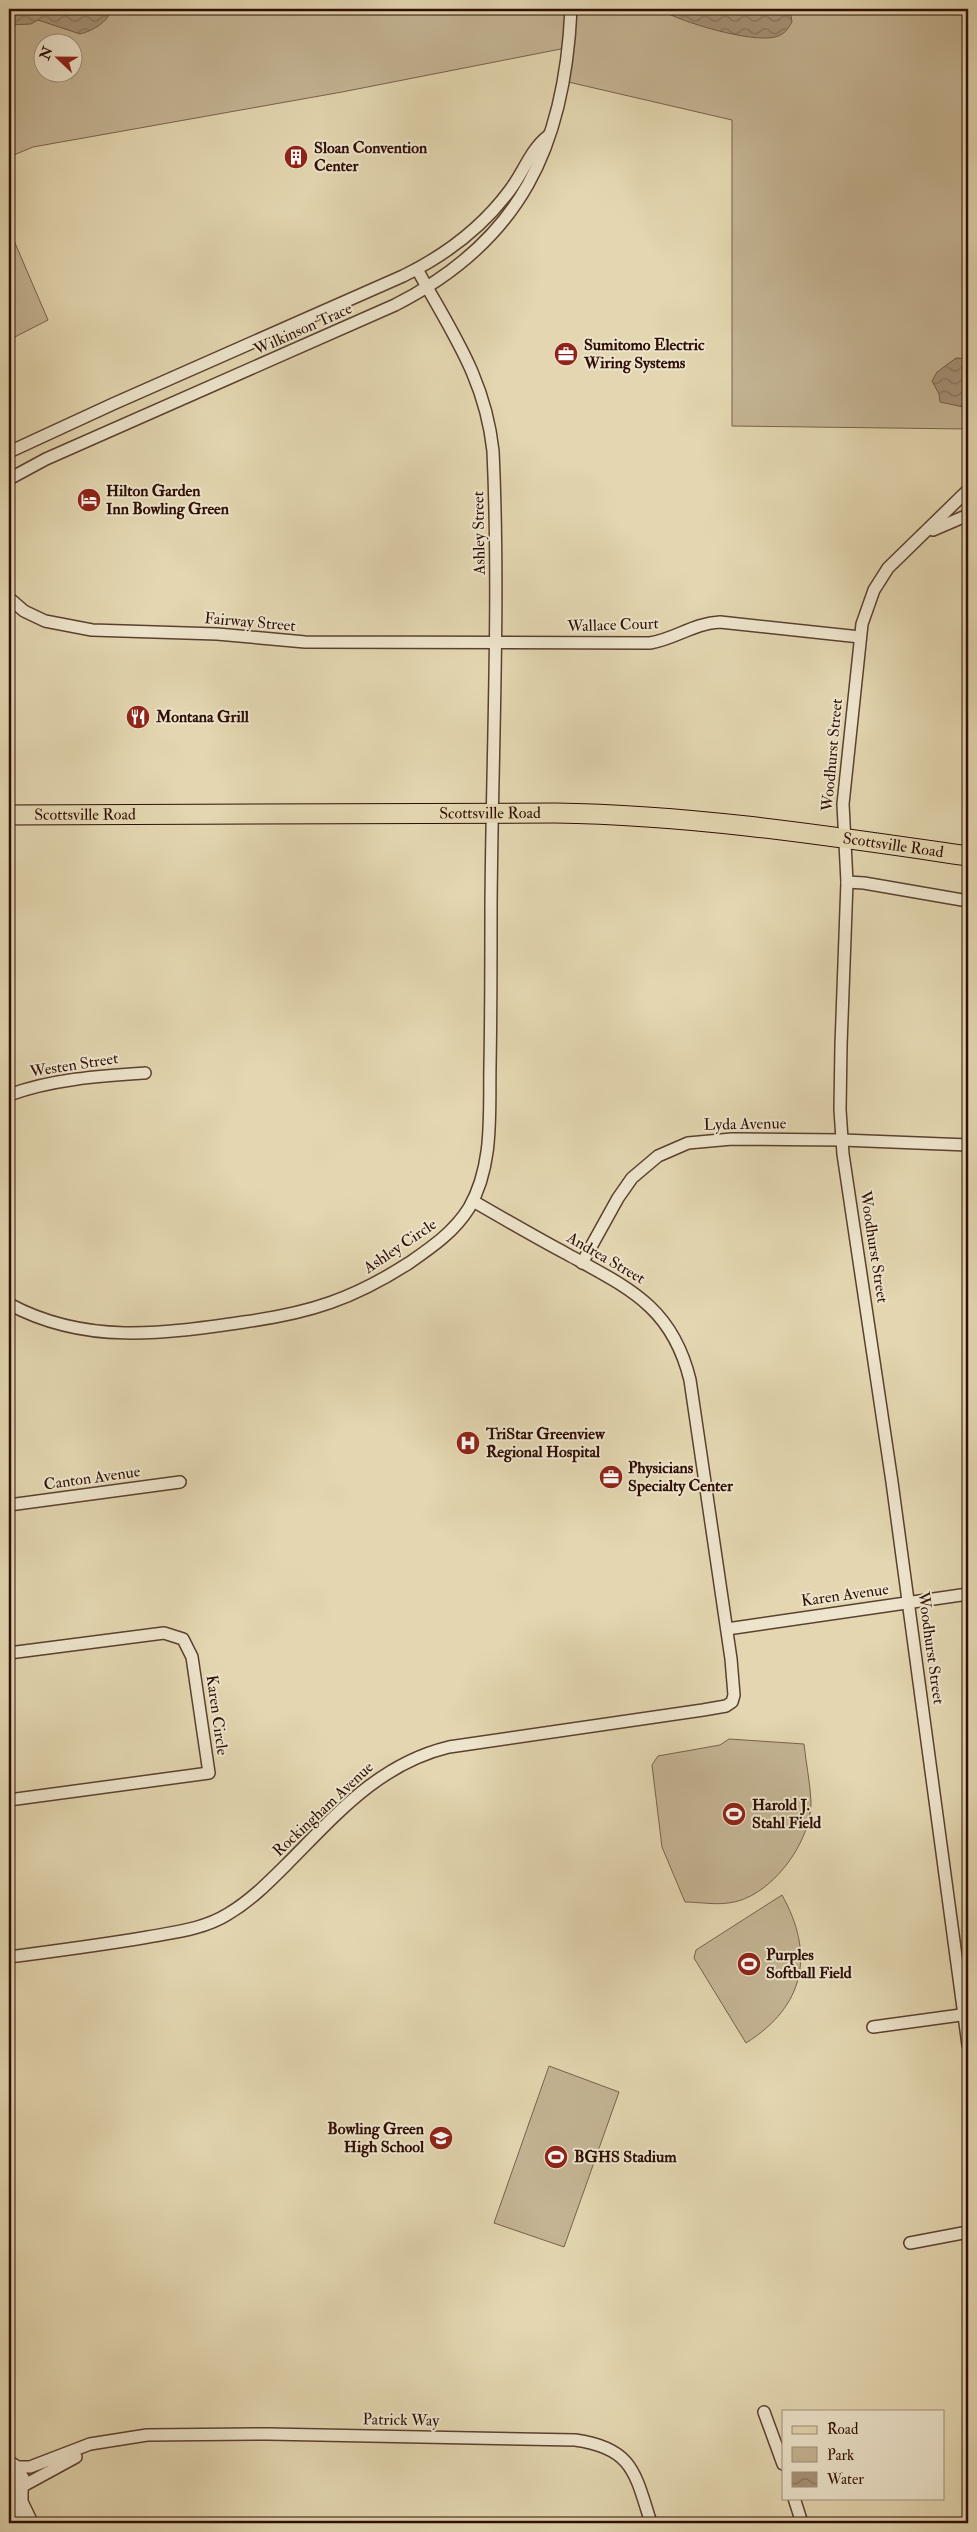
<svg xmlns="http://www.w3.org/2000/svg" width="977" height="2532" font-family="'IM FELL Double Pica',serif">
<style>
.green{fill:#c4b493;stroke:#79614c;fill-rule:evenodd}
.water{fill:url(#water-waves);stroke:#755d48}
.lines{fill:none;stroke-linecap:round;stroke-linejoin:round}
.minor-casing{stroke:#5b402f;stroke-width:14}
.tertiary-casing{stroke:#5b402f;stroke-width:18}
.primary-casing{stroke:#2e0e04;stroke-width:21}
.minor{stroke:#ede4cc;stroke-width:11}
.tertiary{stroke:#ede4cc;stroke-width:15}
.primary{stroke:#e3d6b0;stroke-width:19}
.labels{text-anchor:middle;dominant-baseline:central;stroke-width:4;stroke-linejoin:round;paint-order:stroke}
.poi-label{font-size:16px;font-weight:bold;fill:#2e0e04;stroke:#ede4cc;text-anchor:start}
.street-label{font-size:16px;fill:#2e0e04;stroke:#ede4cc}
</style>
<defs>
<pattern id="water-waves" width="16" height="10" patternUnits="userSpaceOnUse" patternTransform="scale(1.25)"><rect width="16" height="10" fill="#a59276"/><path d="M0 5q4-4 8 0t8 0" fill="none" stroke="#87765f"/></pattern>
</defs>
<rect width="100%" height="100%" fill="#e3d6b0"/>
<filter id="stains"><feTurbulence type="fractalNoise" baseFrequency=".004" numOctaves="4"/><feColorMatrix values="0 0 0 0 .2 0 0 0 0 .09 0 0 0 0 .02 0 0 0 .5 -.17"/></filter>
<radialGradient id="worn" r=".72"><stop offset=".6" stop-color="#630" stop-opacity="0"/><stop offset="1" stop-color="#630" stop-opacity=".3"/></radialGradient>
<g class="green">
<path d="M9 9H968V429L732 426V120L564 81 566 48 342 92 33 147 9 157ZM42 42H72V72H42Z"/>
<polygon points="9,229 48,320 9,340"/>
<path d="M729 1739 804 1744C806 1763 810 1782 811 1801 812 1842 770 1899 728 1903 714 1905 699 1902 685 1902L662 1847 652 1765 658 1756 720 1745Z"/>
<path d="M782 1895C815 1954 805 2006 746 2043L694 1958 696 1950Z"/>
<polygon points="549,2066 619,2092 564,2247 494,2223"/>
</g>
<g class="water">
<path d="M52 9H111C109 22 92 31 80 34L38 20 31 24 9 25V12L35 14Z"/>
<path d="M659 9H790L792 22C788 29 784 35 775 37 751 43 680 22 659 9Z"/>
<polygon points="956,358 968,359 968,408 940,402 939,394 932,381 937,372"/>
</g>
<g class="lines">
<g class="minor-casing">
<g id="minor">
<path d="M9 452 113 404 403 276C446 255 482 228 510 190 523 173 531 149 548 136"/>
<path d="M9 479 46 459 395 305C521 241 565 146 571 9"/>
<polyline points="968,490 888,568 874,590 862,624 843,804 847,882 841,1045 840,1110 843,1154 892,1482 968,2045"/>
<polyline points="933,530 968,515"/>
<path d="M9 598 24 611 45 621 92 630 217 634 305 642 650 643C675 639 694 623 720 622L860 637"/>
<polyline points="847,882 864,883 968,901"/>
<path d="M9 1095C52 1079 100 1076 145 1073"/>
<polyline points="582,1263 618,1198 632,1178 658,1156 688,1143 732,1139 842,1140 968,1145"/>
<path d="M9 1304C85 1345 162 1334 244 1322 310 1313 353 1299 409 1263 432 1247 454 1232 469 1208 494 1165 489 1113 490 1065 491 1013 491 960 491 907 492 755 500 603 493 451 485 377 451 332 417 269"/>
<polyline points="9,1505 180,1482"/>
<polyline points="727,1629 968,1594"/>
<polyline points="9,1653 164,1633 183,1639 192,1657 209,1773 9,1800"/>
<path d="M9 1957C55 1951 102 1945 148 1937 175 1932 204 1929 228 1914 250 1901 268 1883 286 1865 335 1816 378 1764 449 1747L703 1710 726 1706 732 1702 734 1695 731 1659 690 1380C672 1306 628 1288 567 1254 535 1237 504 1219 473 1201"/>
<polyline points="873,2027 968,2014"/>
<polyline points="910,2243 968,2232"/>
<polyline points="764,2412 783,2464"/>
<path d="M14 2467H30L90 2444 147 2435 268 2434 575 2440C633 2448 635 2473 651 2523"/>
<polyline points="21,2487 76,2457"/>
<polyline points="794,2498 802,2523"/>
</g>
</g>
<g class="tertiary-casing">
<g id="tertiary">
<polyline points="9,2464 14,2467 22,2480 19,2493 9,2500"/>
<polyline points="20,2490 20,2502 30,2523"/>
<polyline points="9,2512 17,2523"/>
</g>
</g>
<g class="primary-casing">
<g id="primary">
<path id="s1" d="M9 815 555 813C694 815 830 836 968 856"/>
</g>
</g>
<use href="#minor" class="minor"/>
<use href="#tertiary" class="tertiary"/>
<use href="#primary" class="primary"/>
</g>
<defs>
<g id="building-disc" transform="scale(1.25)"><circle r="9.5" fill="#8f2418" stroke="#ede4cc"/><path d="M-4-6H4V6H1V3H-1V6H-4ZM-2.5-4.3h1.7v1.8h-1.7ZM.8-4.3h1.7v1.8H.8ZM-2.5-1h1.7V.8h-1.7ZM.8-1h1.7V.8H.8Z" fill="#fff"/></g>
<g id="office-disc" transform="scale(1.25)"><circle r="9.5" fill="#8f2418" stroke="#ede4cc"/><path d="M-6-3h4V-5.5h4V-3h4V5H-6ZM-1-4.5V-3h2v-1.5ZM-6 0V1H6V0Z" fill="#fff"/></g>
<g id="hotel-disc" transform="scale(1.25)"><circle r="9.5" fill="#8f2418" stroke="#ede4cc"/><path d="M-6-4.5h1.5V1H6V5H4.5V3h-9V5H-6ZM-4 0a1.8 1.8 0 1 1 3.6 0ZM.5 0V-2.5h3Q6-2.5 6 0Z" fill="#fff"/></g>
<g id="restaurant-disc" transform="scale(1.25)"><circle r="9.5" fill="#8f2418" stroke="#ede4cc"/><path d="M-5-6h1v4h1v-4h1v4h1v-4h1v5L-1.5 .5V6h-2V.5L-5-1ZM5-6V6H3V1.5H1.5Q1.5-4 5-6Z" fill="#fff"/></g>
<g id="hospital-disc" transform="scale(1.25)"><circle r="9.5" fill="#8f2418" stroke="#ede4cc"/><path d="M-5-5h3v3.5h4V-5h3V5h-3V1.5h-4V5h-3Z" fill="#fff"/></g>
<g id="stadium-disc" transform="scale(1.25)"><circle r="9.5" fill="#8f2418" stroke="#ede4cc"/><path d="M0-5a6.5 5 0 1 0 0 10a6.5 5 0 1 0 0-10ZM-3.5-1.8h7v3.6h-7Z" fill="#fff"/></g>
<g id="school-disc" transform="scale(1.25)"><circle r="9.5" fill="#8f2418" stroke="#ede4cc"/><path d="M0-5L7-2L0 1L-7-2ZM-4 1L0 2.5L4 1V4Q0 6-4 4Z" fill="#fff"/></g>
</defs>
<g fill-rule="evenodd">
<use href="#building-disc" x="296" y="157"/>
<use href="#office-disc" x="566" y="354"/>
<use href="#hotel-disc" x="89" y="500"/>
<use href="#restaurant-disc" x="138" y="717"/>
<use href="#hospital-disc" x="468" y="1443"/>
<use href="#office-disc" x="611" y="1477"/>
<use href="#stadium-disc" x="734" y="1814"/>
<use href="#stadium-disc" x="749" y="1964"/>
<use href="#school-disc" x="441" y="2138"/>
<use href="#stadium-disc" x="556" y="2157"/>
</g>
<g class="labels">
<g class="poi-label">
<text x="314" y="148">Sloan Convention<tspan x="314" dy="18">Center</tspan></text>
<text x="584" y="345">Sumitomo Electric<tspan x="584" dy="18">Wiring Systems</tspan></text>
<text x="106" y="491">Hilton Garden<tspan x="106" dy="18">Inn Bowling Green</tspan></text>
<text x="156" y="717">Montana Grill</text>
<text x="486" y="1434">TriStar Greenview<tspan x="486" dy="18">Regional Hospital</tspan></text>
<text x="628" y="1468">Physicians<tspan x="628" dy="18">Specialty Center</tspan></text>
<text x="752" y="1805">Harold J.<tspan x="752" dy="18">Stahl Field</tspan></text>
<text x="766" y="1955">Purples<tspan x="766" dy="18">Softball Field</tspan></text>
<text x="424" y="2129" text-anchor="end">Bowling Green<tspan x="424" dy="18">High School</tspan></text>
<text x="574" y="2157">BGHS Stadium</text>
</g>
<g class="street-label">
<text transform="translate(303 329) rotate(-24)">Wilkinson Trace</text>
<text transform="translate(479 533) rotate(-91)">Ashley Street</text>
<text transform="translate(250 622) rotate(5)">Fairway Street</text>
<text transform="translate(613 625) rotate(-2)">Wallace Court</text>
<text transform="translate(832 755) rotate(-85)">Woodhurst Street</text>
<text stroke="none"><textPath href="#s1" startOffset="481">Scottsville Road</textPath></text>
<text stroke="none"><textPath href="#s1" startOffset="76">Scottsville Road</textPath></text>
<text stroke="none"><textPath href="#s1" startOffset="886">Scottsville Road</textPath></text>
<text transform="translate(74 1065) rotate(-9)">Westen Street</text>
<text transform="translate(745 1124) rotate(-1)">Lyda Avenue</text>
<text transform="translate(400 1246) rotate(-34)">Ashley Circle</text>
<text transform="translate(874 1247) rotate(81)">Woodhurst Street</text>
<text transform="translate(606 1258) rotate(30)">Andrea Street</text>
<text transform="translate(92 1478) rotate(-8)">Canton Avenue</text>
<text transform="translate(845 1595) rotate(-8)">Karen Avenue</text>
<text transform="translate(931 1648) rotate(82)">Woodhurst Street</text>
<text transform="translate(217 1715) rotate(82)">Karen Circle</text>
<text transform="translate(323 1809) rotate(-43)">Rockingham Avenue</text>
<text transform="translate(401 2420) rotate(1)">Patrick Way</text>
</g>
</g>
<rect width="977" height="2532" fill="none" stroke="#e3d6b0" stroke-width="30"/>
<rect x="10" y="10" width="957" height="2512" fill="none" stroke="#2e0e04" stroke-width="2.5"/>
<rect x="15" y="15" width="947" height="2502" fill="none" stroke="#2e0e04"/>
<rect x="782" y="2410" width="162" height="90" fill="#ede4cc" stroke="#a18e7c"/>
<rect x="792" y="2426" width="25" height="8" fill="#e3d6b0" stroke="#a18e7c"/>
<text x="827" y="2434" font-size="15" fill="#2e0e04">Road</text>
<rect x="792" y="2447" width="25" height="15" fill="#c4b493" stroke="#a18e7c"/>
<text x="827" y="2460" font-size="15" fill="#2e0e04">Park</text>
<rect x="792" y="2472" width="25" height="15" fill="url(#water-waves)" stroke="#a18e7c"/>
<text x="827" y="2484" font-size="15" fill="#2e0e04">Water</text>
<g transform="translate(58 58) rotate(292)"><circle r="24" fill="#ede4cc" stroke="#a18e7c"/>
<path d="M0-4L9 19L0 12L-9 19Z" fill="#8f2418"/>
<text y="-8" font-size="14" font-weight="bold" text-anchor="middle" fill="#2e0e04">N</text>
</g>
<rect width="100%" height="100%" filter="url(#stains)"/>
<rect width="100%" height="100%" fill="url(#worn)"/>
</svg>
